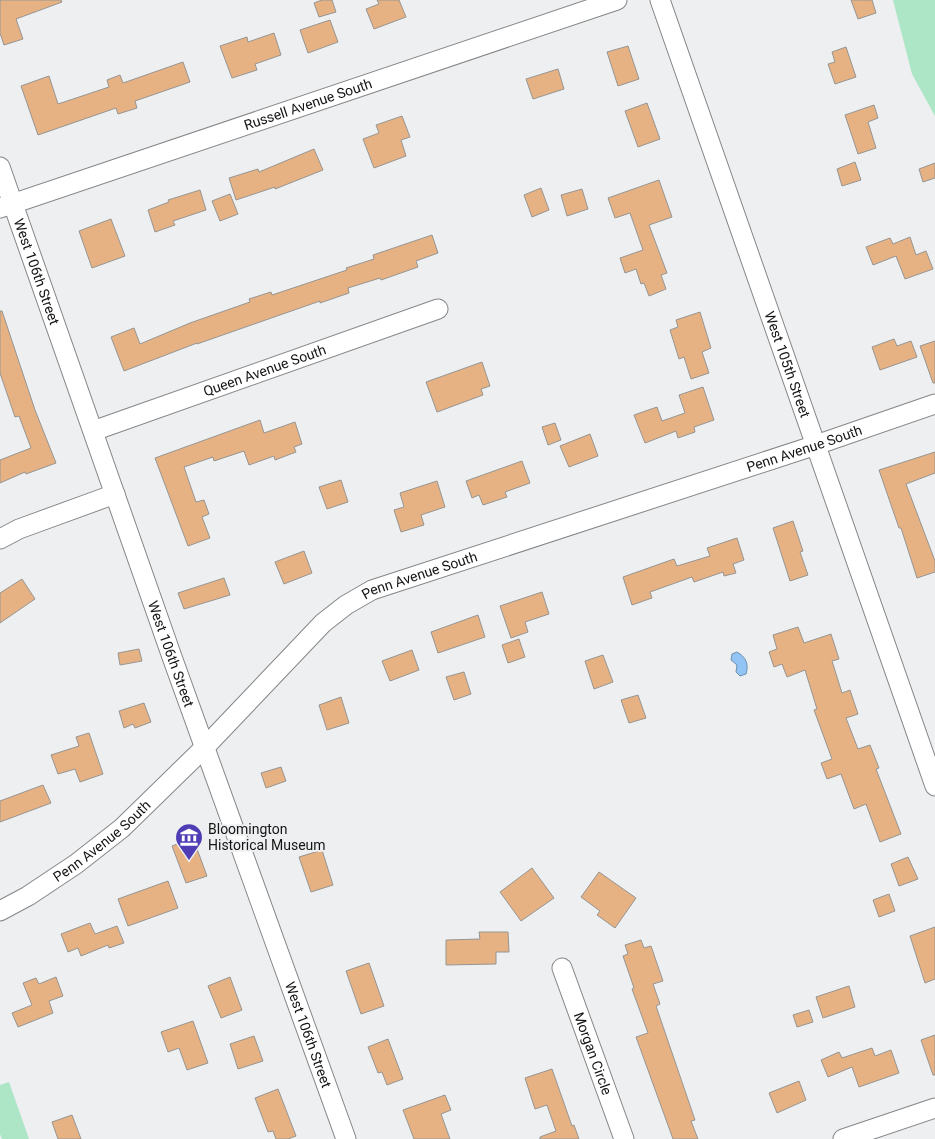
<svg xmlns="http://www.w3.org/2000/svg" width="935" height="1139" font-family="Roboto,sans-serif">
<style>
.green{fill:#ace6c7}
.water{fill:#92c5f5;stroke:#6c90b2}
.building{fill:#e7b283;stroke:#969593}
.lines{fill:none;stroke-linecap:round;stroke-linejoin:round}
.minor-casing{stroke:#858688;stroke-width:21}
.minor{stroke:#fff;stroke-width:19}
.labels{text-anchor:middle;dominant-baseline:central;stroke-width:4;stroke-linejoin:round;paint-order:stroke}
.street-label{font-size:14px;fill:#141414;stroke:#eeeff0}
.poi-label{font-size:14px;fill:#141414;stroke:#eeeff0;text-anchor:start}
</style>
<rect width="100%" height="100%" fill="#eeeff0"/>
<g class="green">
<polygon points="893,0 935,0 935,116 912,74"/>
<polygon points="9,1082 29,1139 2,1139 0,1134 0,1085"/>
</g>
<path class="water" d="M737 652C746 657 749 664 746 674L740 676 736 672 737 665 731 660 732 654Z"/>
<g class="building">
<polygon points="0,0 61,0 62,2 16,19 23,39 4,45 0,33"/>
<polygon points="322,0 332,0 336,12 319,17 314,3"/>
<polygon points="377,0 399,0 406,17 374,29 366,9 379,4"/>
<polygon points="851,0 872,0 876,13 858,19"/>
<polygon points="330,20 338,42 308,53 300,30"/>
<polygon points="274,33 281,55 255,64 257,70 232,78 220,46 247,37 248,42"/>
<polygon points="628,46 639,79 618,86 607,52"/>
<polygon points="846,47 856,77 835,84 828,64 835,62 832,52"/>
<polygon points="183,62 190,82 135,101 137,108 118,114 116,108 38,135 21,86 49,76 58,104 109,87 107,80 120,75 123,83"/>
<polygon points="558,69 564,89 533,99 526,79"/>
<polygon points="647,103 660,139 638,147 625,111"/>
<polygon points="874,105 878,118 868,122 876,148 858,154 845,115"/>
<polygon points="402,116 410,137 401,140 406,156 374,168 363,139 379,133 376,125"/>
<polygon points="314,149 323,170 275,189 275,187 236,200 229,178 258,169 259,172"/>
<polygon points="855,162 861,180 842,186 837,169"/>
<polygon points="935,163 935,178 923,182 919,169"/>
<polygon points="659,180 672,217 649,225 667,273 661,275 666,289 649,296 644,283 641,284 636,269 625,273 620,258 643,250 630,213 615,218 608,198"/>
<polygon points="541,188 549,210 532,217 524,195"/>
<polygon points="582,189 588,209 567,216 561,195"/>
<polygon points="200,190 206,210 173,221 175,225 155,232 148,210 169,202 168,200"/>
<polygon points="230,194 238,214 220,221 212,201"/>
<polygon points="111,219 125,256 92,268 79,231"/>
<polygon points="432,235 438,253 416,261 418,267 381,280 380,278 348,288 349,293 320,303 320,301 197,344 197,343 124,371 111,337 134,328 140,344 190,323 250,302 249,299 271,292 272,295 347,270 346,268 374,259 373,255"/>
<polygon points="910,237 916,255 926,251 933,269 905,279 896,256 873,265 866,247 890,238 893,244"/>
<polygon points="0,311 2,311 35,410 56,463 26,474 25,472 0,483 0,460 31,448 19,416 15,417 0,373"/>
<polygon points="700,312 711,348 702,352 709,373 691,379 684,357 679,359 670,330 678,327 676,320"/>
<polygon points="894,339 897,346 911,341 917,357 880,370 872,347"/>
<polygon points="935,341 935,383 933,383 920,346"/>
<polygon points="482,362 490,386 481,389 483,395 437,412 426,382"/>
<polygon points="703,387 714,420 694,427 695,432 678,438 676,431 645,443 634,415 657,407 662,421 685,413 679,395"/>
<polygon points="260,420 264,433 295,422 302,444 294,447 296,452 275,460 274,456 249,465 244,451 214,461 213,457 184,467 196,502 204,500 209,514 202,517 210,538 188,546 155,458"/>
<polygon points="555,423 561,440 548,445 542,427"/>
<polygon points="590,434 598,456 569,467 560,446"/>
<polygon points="935,452 935,473 906,484 935,561 935,572 917,578 901,528 899,528 879,470"/>
<polygon points="522,461 530,483 505,492 507,497 483,505 479,495 472,498 466,481"/>
<polygon points="341,480 348,502 327,509 319,487"/>
<polygon points="437,481 445,507 421,515 424,525 401,532 394,510 404,507 400,493"/>
<polygon points="793,521 803,551 800,552 808,575 790,581 773,528"/>
<polygon points="737,538 744,560 733,564 736,573 724,576 723,572 694,582 692,577 650,592 652,598 632,605 623,577 674,559 677,566 710,556 707,548"/>
<polygon points="304,551 312,573 284,584 275,562"/>
<polygon points="224,578 230,595 184,609 178,593"/>
<polygon points="22,579 35,599 0,623 0,593"/>
<polygon points="542,592 549,614 525,622 528,632 511,638 500,606"/>
<polygon points="478,615 485,637 438,653 431,632"/>
<polygon points="798,627 804,643 831,634 839,659 832,661 842,693 850,690 858,714 846,718 858,749 870,745 879,768 876,769 901,834 880,842 866,804 854,809 841,774 827,779 821,763 832,759 814,710 817,709 805,670 787,677 782,664 774,667 769,652 777,649 773,635"/>
<polygon points="519,639 525,657 508,663 502,645"/>
<polygon points="139,649 142,661 120,665 118,653"/>
<polygon points="412,650 419,670 390,681 382,661"/>
<polygon points="603,655 613,682 594,689 585,661"/>
<polygon points="464,672 471,694 454,700 446,677"/>
<polygon points="638,695 646,718 629,723 621,700"/>
<polygon points="341,697 349,723 327,730 319,705"/>
<polygon points="144,703 151,722 135,728 133,724 124,728 119,711"/>
<polygon points="89,733 103,774 80,782 75,769 58,774 51,755 79,746 76,737"/>
<polygon points="281,767 286,781 266,788 261,773"/>
<polygon points="43,785 51,803 0,822 0,801"/>
<polygon points="193,838 207,876 186,883 172,846"/>
<polygon points="322,850 333,885 311,892 299,857"/>
<polygon points="908,857 918,879 899,886 891,864"/>
<polygon points="532,868 554,898 521,921 500,892"/>
<polygon points="599,872 636,898 615,928 597,915 600,911 581,897"/>
<polygon points="168,881 178,908 128,926 118,899"/>
<polygon points="889,894 895,911 879,917 873,900"/>
<polygon points="90,923 95,934 117,926 124,943 109,948 108,945 81,956 78,948 68,952 61,934"/>
<polygon points="935,927 935,979 925,983 910,936"/>
<polygon points="479,932 508,932 509,952 496,952 496,964 446,965 446,940 480,939"/>
<polygon points="641,940 644,948 651,946 663,981 653,984 660,1004 656,1006 695,1120 691,1121 698,1139 673,1139 636,1037 648,1033 632,989 634,988 623,956 628,954 625,945"/>
<polygon points="369,963 384,1006 361,1014 346,971"/>
<polygon points="56,977 63,996 49,1001 53,1013 18,1027 12,1013 32,1005 23,983 36,978 39,984"/>
<polygon points="230,977 242,1010 221,1018 208,986"/>
<polygon points="849,986 855,1007 823,1018 816,997"/>
<polygon points="809,1010 813,1022 797,1027 793,1015"/>
<polygon points="193,1021 208,1063 187,1070 179,1048 168,1052 161,1032"/>
<polygon points="935,1035 935,1075 933,1075 921,1040"/>
<polygon points="254,1036 263,1061 238,1069 230,1044"/>
<polygon points="388,1039 403,1079 387,1085 382,1072 378,1073 368,1047"/>
<polygon points="872,1048 875,1056 891,1050 899,1073 859,1087 852,1067 828,1077 821,1060 839,1052 842,1058"/>
<polygon points="552,1069 572,1126 574,1125 579,1139 540,1139 540,1137 556,1131 547,1105 535,1109 525,1078"/>
<polygon points="799,1081 806,1100 777,1113 769,1093"/>
<polygon points="278,1089 296,1136 288,1139 276,1139 273,1131 268,1132 255,1098"/>
<polygon points="445,1095 451,1110 441,1114 450,1139 414,1139 403,1110"/>
<polygon points="72,1115 81,1139 58,1139 52,1122"/>
</g>
<g class="lines">
<g class="minor-casing">
<g id="minor">
<path id="s1" d="M660 0 935 786"/>
<path id="s2" d="M0 167 172 657 346 1139"/>
<path id="s3" d="M0 208 617 0"/>
<path id="s4" d="M93 431 438 309"/>
<polyline points="0,539 19,529 115,494"/>
<path id="s5" d="M0 911 28 896 76 864 122 828 205 747 323 623 346 605 372 590 816 445 935 404"/>
<path id="s6" d="M562 968 624 1139"/>
<polyline points="843,1139 935,1108"/>
</g>
</g>
<use href="#minor" class="minor"/>
</g>
<defs>
<g id="museum-pin" transform="scale(1.4375)"><path d="M0 17L-7.5 6A9.5 9.5 0 1 1 7.5 6Z" fill="#4e3db4" stroke="#eeeff0"/><path d="M0-6L6-3V-2H-6V-3ZM-5-1h2V3h-2ZM-1-1h2V3h-2ZM3-1h2V3H3ZM-6 4H6V6H-6Z" fill="#fff"/></g>
</defs>
<g fill-rule="evenodd">
<use href="#museum-pin" x="189" y="837"/>
</g>
<g class="labels">
<g class="street-label">
<text stroke="none"><textPath href="#s3" startOffset="325">Russell Avenue South</textPath></text>
<text stroke="none"><textPath href="#s2" startOffset="111">West 106th Street</textPath></text>
<text stroke="none"><textPath href="#s1" startOffset="386">West 105th Street</textPath></text>
<text stroke="none"><textPath href="#s4" startOffset="182">Queen Avenue South</textPath></text>
<text stroke="none"><textPath href="#s5" startOffset="949">Penn Avenue South</textPath></text>
<text stroke="none"><textPath href="#s5" startOffset="544">Penn Avenue South</textPath></text>
<text stroke="none"><textPath href="#s2" startOffset="516">West 106th Street</textPath></text>
<text stroke="none"><textPath href="#s5" startOffset="124">Penn Avenue South</textPath></text>
<text stroke="none"><textPath href="#s2" startOffset="921">West 106th Street</textPath></text>
<text stroke="none"><textPath href="#s6" startOffset="91">Morgan Circle</textPath></text>
</g>
<g class="poi-label">
<text x="208" y="829">Bloomington<tspan x="208" dy="16">Historical Museum</tspan></text>
</g>
</g>
</svg>
